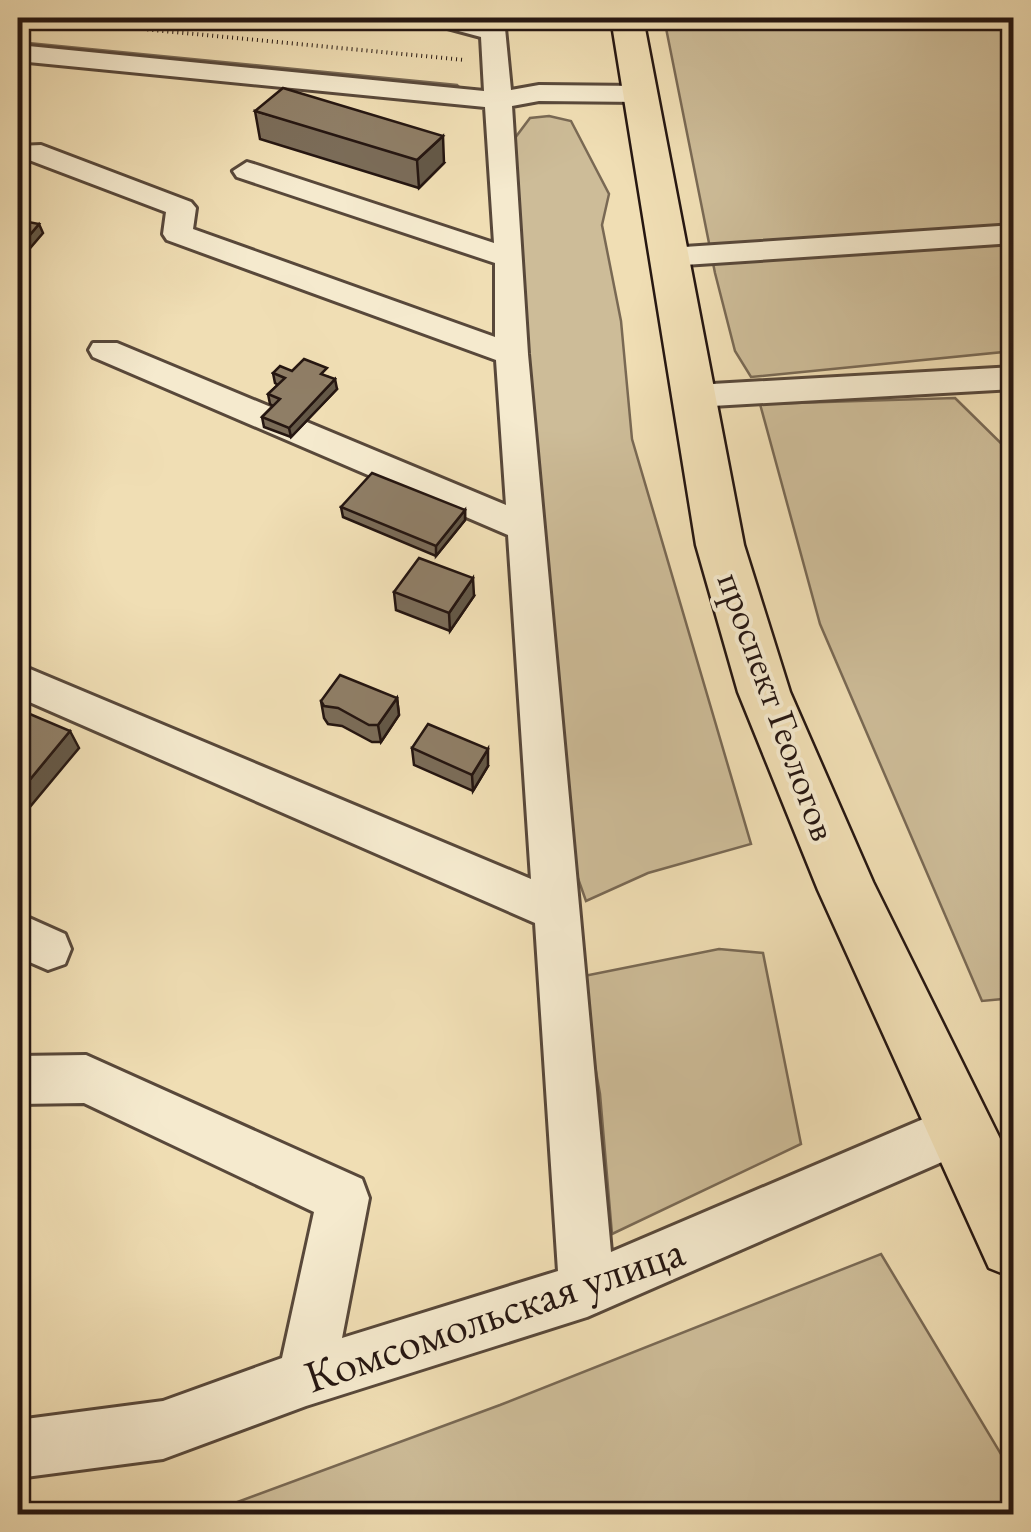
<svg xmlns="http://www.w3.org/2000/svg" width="1031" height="1532" font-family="'EB Garamond',serif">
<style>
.green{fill:#cdbc98;stroke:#796954;stroke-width:2.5}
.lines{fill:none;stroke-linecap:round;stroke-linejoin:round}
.minor-casing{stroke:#58483a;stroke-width:6}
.major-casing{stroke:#251611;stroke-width:5}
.path{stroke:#251611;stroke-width:4;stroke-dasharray:1 4;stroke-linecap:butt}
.minor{fill:#f5eace;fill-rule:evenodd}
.major{fill:#f0deb4;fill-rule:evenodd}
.wall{fill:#7b6c58;stroke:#251611;stroke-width:2.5}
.shaded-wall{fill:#645847;stroke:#251611;stroke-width:2.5}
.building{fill:#8f7e66;stroke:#251611;stroke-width:2.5}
.labels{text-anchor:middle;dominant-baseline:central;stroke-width:8;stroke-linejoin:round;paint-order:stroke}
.street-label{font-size:38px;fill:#251611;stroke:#f5eace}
.near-street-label{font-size:45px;fill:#251611;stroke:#f5eace}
</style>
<rect width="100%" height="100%" fill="#f0deb4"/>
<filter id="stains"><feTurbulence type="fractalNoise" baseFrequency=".002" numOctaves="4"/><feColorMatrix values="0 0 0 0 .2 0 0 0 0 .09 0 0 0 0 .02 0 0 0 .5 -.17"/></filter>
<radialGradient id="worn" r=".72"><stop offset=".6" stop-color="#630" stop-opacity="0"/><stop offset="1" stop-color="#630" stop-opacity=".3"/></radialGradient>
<g class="green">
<polygon points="664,18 1013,18 1013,351 751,377 735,351 715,273"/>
<polygon points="18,42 457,85 461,89 18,47"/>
<polygon points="549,116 571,121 609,194 602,225 621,321 632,439 751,844 648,873 586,901 563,836 512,142 530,118"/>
<polygon points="955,398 1014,456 1013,998 982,1001 820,624 760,404"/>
<polygon points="719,949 763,953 801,1144 612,1234 600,1094 579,977"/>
<polygon points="881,1254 1013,1474 1013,1514 205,1514 500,1405"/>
</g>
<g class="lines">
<g class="minor-casing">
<g id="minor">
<polygon points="426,18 480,22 480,18 504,18 511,90 539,85 641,86 654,94 641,102 539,101 512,106 528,354 611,1252 956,1105 974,1112 982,1130 974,1148 587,1317 306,1406 163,1459 18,1478 18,1420 163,1401 282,1358 314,1212 84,1103 18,1104 18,1056 86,1055 362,1179 369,1198 342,1338 558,1271 535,923 18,697 18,664 531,879 508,535 93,357 89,350 93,343 117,343 506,505 496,360 167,240 163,234 166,212 29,160 18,162 18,146 41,145 191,202 196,208 193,229 495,337 495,263 237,177 233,171 247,162 257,165 494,243 485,107 18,61 18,45 484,91 481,37 429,23"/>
<polygon points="1014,225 1014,243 669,266 654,257 669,248"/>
<polygon points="1014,367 1014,389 695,407 683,404 678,396 683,388 695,385"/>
<polygon points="18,913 65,934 71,949 65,964 48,970 18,957"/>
</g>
</g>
<g class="major-casing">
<polygon id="major" points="611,18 643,18 744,545 790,692 873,882 1014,1167 1014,1278 989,1268 818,890 738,692 696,545"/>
</g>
<polyline class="path" points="28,18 465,60"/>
<use href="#minor" class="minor"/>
<use href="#major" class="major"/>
</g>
<g class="wall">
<polygon points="255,111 444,163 419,188 260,139"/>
<polygon points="292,371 328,377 337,389 291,437 264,427 262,417 273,406 270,404 268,394 278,385 275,383 273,373"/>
<polygon points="341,507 465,510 465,520 436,556 343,517"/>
<polygon points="394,592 474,596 450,631 396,610"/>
<polygon points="397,698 399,715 381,742 372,742 342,726 328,724 324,718 321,701"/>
<polygon points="412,748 488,766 473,791 414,765"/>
</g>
<g class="shaded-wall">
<polygon points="443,136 444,163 419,188 417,160"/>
<polygon points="39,224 43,233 20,260 18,249"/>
<polygon points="335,379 337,389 291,437 289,428"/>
<polygon points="465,510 465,520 436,556 436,546"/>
<polygon points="473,578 474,596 450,631 449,613"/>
<polygon points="397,698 399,715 381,742 378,725"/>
<polygon points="70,731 79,748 24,814 18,804 18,794"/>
<polygon points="488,749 488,766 473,791 472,775"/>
</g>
<g class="building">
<polygon points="283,88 443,136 417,160 255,111"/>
<polygon points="18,220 39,224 18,249"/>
<polygon points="304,359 327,368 321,374 335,379 289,428 262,417 280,399 268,394 285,378 273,373 280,366 292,371"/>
<polygon points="372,473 465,510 436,546 341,507"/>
<polygon points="419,558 473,578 449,613 394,592"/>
<polygon points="340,675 397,698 378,725 369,725 338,708 324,706 321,701"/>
<polygon points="18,709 70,731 18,794"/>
<polygon points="428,724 488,749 472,775 412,748"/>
</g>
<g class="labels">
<g class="street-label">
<text transform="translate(778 706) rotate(70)">проспект Геологов</text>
</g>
<g class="near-street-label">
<text transform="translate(494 1313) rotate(-19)">Комсомольская улица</text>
</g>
</g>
<rect width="1031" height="1532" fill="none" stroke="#f0deb4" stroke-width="60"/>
<rect x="20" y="20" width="991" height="1492" fill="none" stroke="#251611" stroke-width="5"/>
<rect x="30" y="30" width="971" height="1472" fill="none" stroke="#251611" stroke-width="2.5"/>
<rect width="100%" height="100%" filter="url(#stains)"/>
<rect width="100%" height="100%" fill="url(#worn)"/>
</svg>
